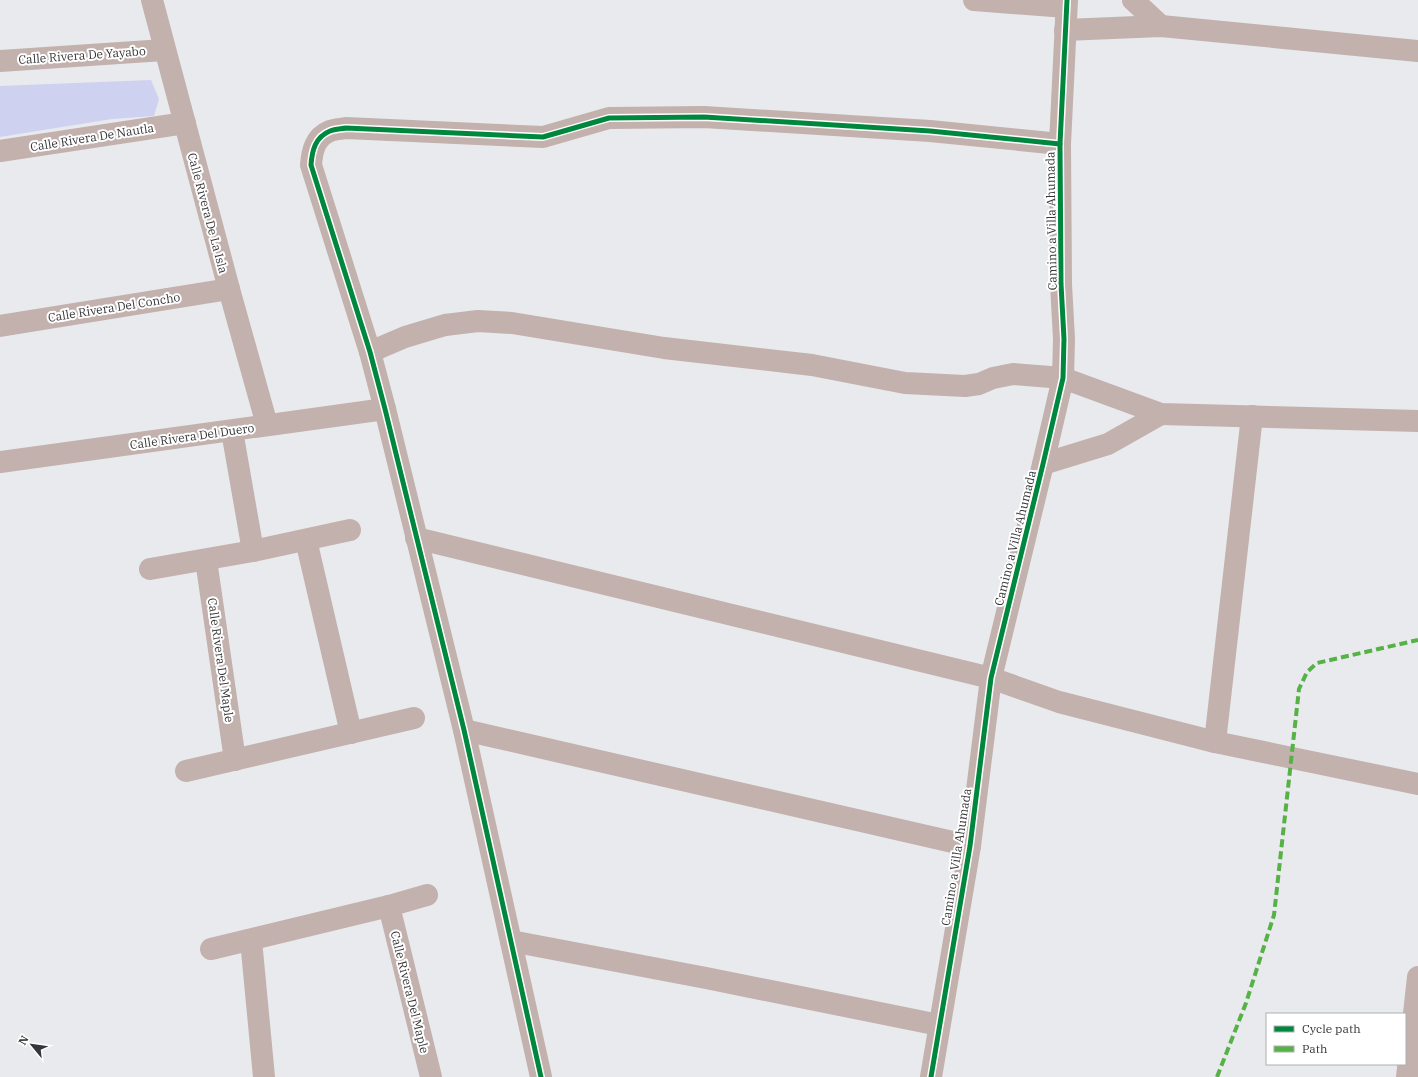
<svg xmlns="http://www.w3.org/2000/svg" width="1418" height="1077" font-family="'IBM Plex Serif',serif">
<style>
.green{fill:#cfd1f0}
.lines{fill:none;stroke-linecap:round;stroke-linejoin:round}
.minor{stroke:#c3b1ae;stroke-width:22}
.quiet{stroke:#56b246;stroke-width:4;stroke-dasharray:8 4;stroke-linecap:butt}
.cycleway-casing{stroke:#fff;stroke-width:8}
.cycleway{stroke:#00873e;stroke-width:5}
.labels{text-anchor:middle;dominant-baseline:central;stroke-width:4;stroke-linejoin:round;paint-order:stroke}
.street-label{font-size:12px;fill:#363638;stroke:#fff}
</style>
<rect width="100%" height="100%" fill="#e9eaed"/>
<polygon class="green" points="151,80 159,99 154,116 112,119 0,137 0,86"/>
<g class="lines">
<g class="minor">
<polyline points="152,0 229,289 267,425"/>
<polyline points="974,0 1066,7"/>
<polyline points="1133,0 1161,26"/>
<polyline points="1065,30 1161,26 1418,51"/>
<polyline points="0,61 164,50"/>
<polyline points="0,151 185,123"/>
<polyline points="0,326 229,289"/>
<polyline points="370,352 405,337 445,325 478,321 512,323 664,348 812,365 905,383 965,386 979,384 993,378 1013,374 1063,378 1161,414 1418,421"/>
<polyline points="232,431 253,551"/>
<polyline points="0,462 385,409"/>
<polyline points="1043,464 1108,444 1161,414"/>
<polyline points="416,538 991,678 1059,702 1215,742 1418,784"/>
<polyline points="306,540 351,733"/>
<polyline points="206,560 235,760"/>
<polyline points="150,569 253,551 350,530"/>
<polyline points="464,730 970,846"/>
<polyline points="1215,742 1252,416"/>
<polyline points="186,771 414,718"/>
<polyline points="389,906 431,1077"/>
<polyline points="251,940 264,1077"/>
<polyline points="511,941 706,978 939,1025"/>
<polyline points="211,949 389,906 427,895"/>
<path d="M541 1077 464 730 385 409 370 352 311 165C312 151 315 137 330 131 335 129 341 129 346 128L543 137 609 118 704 117 930 131 1060 144"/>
<polyline points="931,1077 970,846 991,678 1043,464 1063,378 1064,339 1061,284 1060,144 1067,0"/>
<polyline points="1407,1077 1418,977"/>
</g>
<polyline class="quiet" points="1217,1077 1246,1003 1274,915 1299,689 1307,672 1317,663 1418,640"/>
<g class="cycleway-casing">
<g id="cycleway">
<path d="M541 1077 464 730 385 409 370 352 311 165C312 151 315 137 330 131 335 129 341 129 346 128L543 137 609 118 704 117 930 131 1060 144"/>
<polyline points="931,1077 970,846 991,678 1043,464 1063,378 1064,339 1061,284 1060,144 1067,0"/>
</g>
</g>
<use href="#cycleway" class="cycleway"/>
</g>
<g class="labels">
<g class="street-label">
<text transform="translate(82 55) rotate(-4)">Calle Rivera De Yayabo</text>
<text transform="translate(92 137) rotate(-9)">Calle Rivera De Nautla</text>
<text transform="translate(208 213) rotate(75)">Calle Rivera De La Isla</text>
<text transform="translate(1051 221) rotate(-91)">Camino a Villa Ahumada</text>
<text transform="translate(114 307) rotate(-9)">Calle Rivera Del Concho</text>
<text transform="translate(192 436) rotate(-8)">Calle Rivera Del Duero</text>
<text transform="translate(1015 538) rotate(-76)">Camino a Villa Ahumada</text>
<text transform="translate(221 660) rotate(82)">Calle Rivera Del Maple</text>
<text transform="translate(956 857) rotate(-81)">Camino a Villa Ahumada</text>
<text transform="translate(410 992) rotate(76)">Calle Rivera Del Maple</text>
</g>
</g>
<rect x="1266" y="1013" width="140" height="52" fill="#ffffff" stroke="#afafaf"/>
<rect x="1274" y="1026" width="20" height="6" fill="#00873e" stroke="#afafaf"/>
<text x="1302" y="1033" font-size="12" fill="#363638">Cycle path</text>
<rect x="1274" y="1046" width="20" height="6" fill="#56b246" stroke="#afafaf"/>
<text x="1302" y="1053" font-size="12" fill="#363638">Path</text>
<g transform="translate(32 1045) rotate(299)" stroke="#ffffff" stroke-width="3" paint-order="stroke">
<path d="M0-3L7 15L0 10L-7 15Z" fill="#363638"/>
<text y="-6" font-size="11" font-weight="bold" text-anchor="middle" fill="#363638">N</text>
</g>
</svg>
